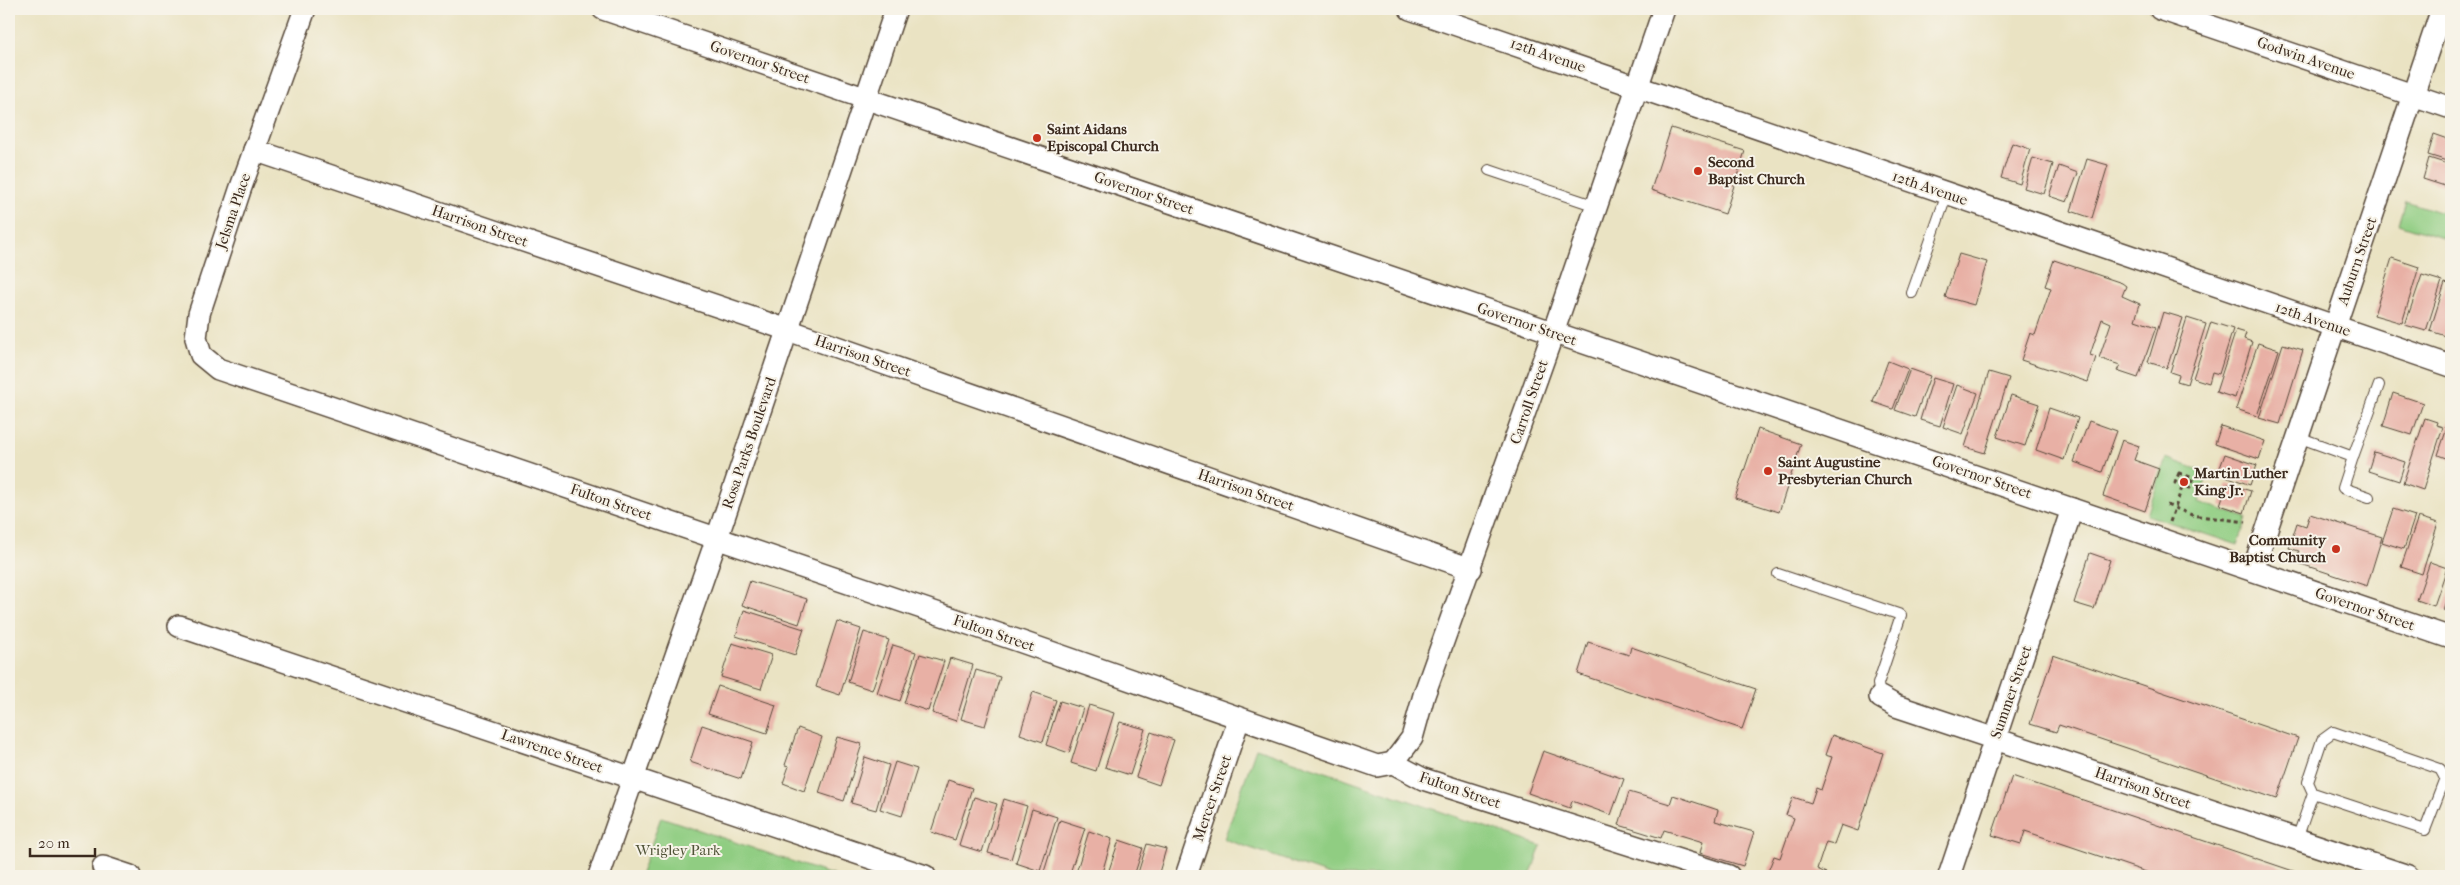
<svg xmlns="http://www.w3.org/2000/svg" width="2460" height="885" font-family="'IM FELL French Canon',serif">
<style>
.green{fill:#90cd82;stroke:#667c50}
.building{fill:#e8b0a5}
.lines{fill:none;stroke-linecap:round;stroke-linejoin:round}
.service-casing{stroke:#554637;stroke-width:12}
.minor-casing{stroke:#554637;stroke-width:24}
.path{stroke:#554637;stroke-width:3;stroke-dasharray:4 4;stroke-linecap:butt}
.service{stroke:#fff;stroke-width:10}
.minor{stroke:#fff;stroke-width:21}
.poi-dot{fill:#c8321e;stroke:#f7f3e8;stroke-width:2}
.labels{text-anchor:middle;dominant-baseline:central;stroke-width:4;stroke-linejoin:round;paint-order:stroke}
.street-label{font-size:15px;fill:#3b2a1e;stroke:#f7f3e8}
.poi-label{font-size:15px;font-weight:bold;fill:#3b2a1e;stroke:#f7f3e8;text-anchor:start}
.park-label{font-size:15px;fill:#505337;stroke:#f7f3e8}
</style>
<rect width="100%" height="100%" fill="#f7f3e8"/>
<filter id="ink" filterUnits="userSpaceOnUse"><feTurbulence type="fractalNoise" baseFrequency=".02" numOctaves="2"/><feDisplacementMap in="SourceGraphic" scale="10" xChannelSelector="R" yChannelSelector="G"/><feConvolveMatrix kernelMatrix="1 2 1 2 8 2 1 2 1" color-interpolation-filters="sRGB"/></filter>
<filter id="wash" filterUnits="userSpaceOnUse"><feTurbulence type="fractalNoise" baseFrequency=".0096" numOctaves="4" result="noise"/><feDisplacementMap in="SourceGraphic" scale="20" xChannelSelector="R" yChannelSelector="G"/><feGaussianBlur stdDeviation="1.12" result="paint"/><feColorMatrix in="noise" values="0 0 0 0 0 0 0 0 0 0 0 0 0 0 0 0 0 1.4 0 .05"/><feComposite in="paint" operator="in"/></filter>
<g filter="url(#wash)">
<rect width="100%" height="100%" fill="#eae3c3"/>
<g class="green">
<polygon points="2406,201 2451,216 2451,241 2399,224"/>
<polygon points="2166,458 2208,473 2199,502 2247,518 2238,545 2147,515"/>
<polygon points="1256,748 1541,846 1530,876 1332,876 1224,839"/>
<polygon points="661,817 835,876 640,876"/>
</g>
<g id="blocks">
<g class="building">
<polygon points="1671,128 1745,151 1725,214 1651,190"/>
<polygon points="2434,134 2451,140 2451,162 2428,155"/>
<polygon points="2012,143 2030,149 2020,184 2001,178"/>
<polygon points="2033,158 2053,164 2044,194 2024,188"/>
<polygon points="2429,158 2451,165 2451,188 2423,179"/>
<polygon points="2087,159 2108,165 2092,218 2071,211"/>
<polygon points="2059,166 2078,173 2067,202 2049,196"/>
<polygon points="1959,254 1987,262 1974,305 1945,297"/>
<polygon points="2392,258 2419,267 2402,323 2374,315"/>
<polygon points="2054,260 2122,283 2126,286 2122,296 2140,304 2135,320 2156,327 2138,378 2117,371 2120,365 2099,358 2111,323 2102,319 2090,355 2096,357 2088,382 2021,360 2030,333 2035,335 2051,288 2045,286"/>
<polygon points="2422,275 2442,281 2426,331 2405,325"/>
<polygon points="2445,283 2451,285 2449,337 2430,331"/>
<polygon points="2163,312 2183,318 2167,368 2148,362"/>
<polygon points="2187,318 2206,324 2187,384 2177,381 2179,375 2170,372"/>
<polygon points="2211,322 2233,329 2219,374 2212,372 2209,383 2193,378"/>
<polygon points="2236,330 2246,333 2244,339 2252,342 2235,398 2216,392"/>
<polygon points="2258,343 2279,350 2257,416 2236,409"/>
<polygon points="2283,344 2303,350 2280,424 2259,418"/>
<polygon points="1888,361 1908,369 1893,409 1873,402"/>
<polygon points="1910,369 1930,376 1915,417 1895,410"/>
<polygon points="1989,372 2009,378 1985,453 1965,447"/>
<polygon points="1933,378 1953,384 1940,426 1920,420"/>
<polygon points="1957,385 1978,393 1963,434 1943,427"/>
<polygon points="2393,393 2423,403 2412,435 2383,426"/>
<polygon points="2011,395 2039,404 2025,446 1997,437"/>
<polygon points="2049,408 2078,418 2064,460 2036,450"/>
<polygon points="2451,416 2451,460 2438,455"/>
<polygon points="2425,418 2437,422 2436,425 2443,427 2423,490 2403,483"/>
<polygon points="2089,421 2117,431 2102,472 2074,462"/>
<polygon points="2221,426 2265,441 2259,459 2215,444"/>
<polygon points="1758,429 1801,444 1779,512 1735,498"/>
<polygon points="2122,440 2139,446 2134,460 2159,469 2145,511 2103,496"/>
<polygon points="2374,452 2405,462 2399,481 2368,471"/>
<polygon points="2225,454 2257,465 2250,485 2218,473"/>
<polygon points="2227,484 2251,491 2244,513 2220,505"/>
<polygon points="2393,509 2415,516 2404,549 2382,542"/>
<polygon points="2310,514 2382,537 2367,586 2295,562 2299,551 2289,548 2297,523 2306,526"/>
<polygon points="2418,517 2438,523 2422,574 2401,567"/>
<polygon points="2090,553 2110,560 2094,609 2074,603"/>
<polygon points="2430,562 2447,568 2434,606 2417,600"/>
<polygon points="750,581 807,599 799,624 742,605"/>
<polygon points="2451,585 2451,612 2443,610"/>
<polygon points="744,610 804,629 795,655 736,636"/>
<polygon points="837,621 861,629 840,695 816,687"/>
<polygon points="864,632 889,640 872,690 848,682"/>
<polygon points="1588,642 1629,655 1631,647 1756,689 1742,729 1578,674"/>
<polygon points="732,643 772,655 761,689 721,677"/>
<polygon points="893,645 916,652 900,701 877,693"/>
<polygon points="920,654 944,661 928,711 904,703"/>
<polygon points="2053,655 2298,738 2277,799 2059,725 2056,732 2030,724"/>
<polygon points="950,658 973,665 956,721 932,713"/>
<polygon points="976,670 1000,677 985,726 961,719"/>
<polygon points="718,686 776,705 767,733 708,714"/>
<polygon points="1033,692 1056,700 1043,742 1020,734"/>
<polygon points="1060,701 1083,708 1069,753 1046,745"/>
<polygon points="1089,705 1114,713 1096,771 1071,763"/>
<polygon points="1120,722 1145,729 1130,775 1105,767"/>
<polygon points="702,725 753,742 741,779 690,762"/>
<polygon points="798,728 822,737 804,791 783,783 789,766 785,765"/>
<polygon points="1151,732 1174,740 1159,785 1136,777"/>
<polygon points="1832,735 1883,753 1858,831 1841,825 1834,844 1826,842 1817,869 1826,873 1824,876 1774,876 1767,874 1774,856 1780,858 1794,818 1786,815 1793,797 1811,803 1816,788 1821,790 1832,757 1825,755"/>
<polygon points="837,737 862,744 844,801 819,793"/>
<polygon points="1543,751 1624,779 1611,815 1572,801 1570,808 1528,793"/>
<polygon points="865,757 889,765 876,810 851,803"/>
<polygon points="895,762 917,769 902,816 880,809"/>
<polygon points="2012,776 2308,876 2158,876 2025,831 2021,844 1992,835"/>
<polygon points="948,780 972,788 955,840 931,832"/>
<polygon points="1629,792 1670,804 1673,795 1718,810 1715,821 1754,832 1743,866 1700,853 1703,842 1664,830 1661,838 1619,825"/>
<polygon points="974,797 997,804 982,852 959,845"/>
<polygon points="1004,799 1027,806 1011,859 988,853"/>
<polygon points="1032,809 1057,817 1040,871 1016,863"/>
<polygon points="1060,820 1085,828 1069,876 1056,876 1044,872"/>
<polygon points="1089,831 1112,839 1101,876 1075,876"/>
<polygon points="1119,840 1143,848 1134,876 1107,876"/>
<polygon points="1147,844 1166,849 1158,876 1137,876"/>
</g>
</g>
</g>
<g filter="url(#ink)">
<use href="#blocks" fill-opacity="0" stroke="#554637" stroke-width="1"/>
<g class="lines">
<g class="service-casing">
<g id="service">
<polyline points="1489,170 1596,206"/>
<polyline points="1912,293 1947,194"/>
<polyline points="2298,437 2353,457 2343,488 2369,497"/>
<polyline points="2353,457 2379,385"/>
<polyline points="1778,574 1901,615 1878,684 1880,697"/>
<polyline points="2297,839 2313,793 2308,782 2322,740 2333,732 2440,769 2445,778 2425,830 2313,793"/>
</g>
</g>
<g class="minor-casing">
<g id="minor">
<polyline points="305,9 240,190 199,314 196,338 201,355 218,369 1019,641 1377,766 1393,763 1423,779 1729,876"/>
<polyline points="603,9 2451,638"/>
<polyline points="1410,9 2451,366"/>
<polyline points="2160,9 2451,108"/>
<polyline points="254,150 788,330 1471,569"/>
<polyline points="2253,570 2442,9"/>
<polyline points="179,626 925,876"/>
<polyline points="1880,697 1896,706 2408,876"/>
<polyline points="1393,763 1412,738 1424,695 1553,333 1664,9"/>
<polyline points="103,867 130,876"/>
<polyline points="599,876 717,538 896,9"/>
<polyline points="1186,876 1239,719"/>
<polyline points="1949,876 2072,509"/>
</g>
</g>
<g class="path">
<polygon points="2179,473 2193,478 2190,488 2175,483"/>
<polyline points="2167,505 2192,515 2246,522"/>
<polyline points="2170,522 2183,485"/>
</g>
<use href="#service" class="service"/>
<use href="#minor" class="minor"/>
</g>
</g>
<g class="poi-dot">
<circle cx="1037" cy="138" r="5"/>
<circle cx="1698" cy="171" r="5"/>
<circle cx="1768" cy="471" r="5"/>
<circle cx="2184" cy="482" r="5"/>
<circle cx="2336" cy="549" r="5"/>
</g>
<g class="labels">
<g class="street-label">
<text transform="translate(1548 55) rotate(19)">12th Avenue</text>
<text transform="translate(2306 58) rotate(19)">Godwin Avenue</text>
<text transform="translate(760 62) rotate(19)">Governor Street</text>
<text transform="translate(1930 188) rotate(19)">12th Avenue</text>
<text transform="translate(1144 193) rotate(19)">Governor Street</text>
<text transform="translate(233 211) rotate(-71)">Jelsma Place</text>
<text transform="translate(480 226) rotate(19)">Harrison Street</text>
<text transform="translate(2357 261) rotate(-71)">Auburn Street</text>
<text transform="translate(2313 319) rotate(19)">12th Avenue</text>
<text transform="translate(1527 324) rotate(19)">Governor Street</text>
<text transform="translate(863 356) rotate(19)">Harrison Street</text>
<text transform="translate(1529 402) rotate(-71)">Carroll Street</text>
<text transform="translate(749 443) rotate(-71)">Rosa Parks Boulevard</text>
<text transform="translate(1982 477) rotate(19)">Governor Street</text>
<text transform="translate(1246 490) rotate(19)">Harrison Street</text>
<text transform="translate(611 502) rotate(19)">Fulton Street</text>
<text transform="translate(2365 609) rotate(19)">Governor Street</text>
<text transform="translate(994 633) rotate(19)">Fulton Street</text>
<text transform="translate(2011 692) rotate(-71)">Summer Street</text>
<text transform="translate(552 751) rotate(19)">Lawrence Street</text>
<text transform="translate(2143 788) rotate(19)">Harrison Street</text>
<text transform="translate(1460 790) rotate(19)">Fulton Street</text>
<text transform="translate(1212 798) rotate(-71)">Mercer Street</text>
</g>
<g class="poi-label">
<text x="1047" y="129">Saint Aidans<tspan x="1047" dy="17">Episcopal Church</tspan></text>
<text x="1708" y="162">Second<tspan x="1708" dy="17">Baptist Church</tspan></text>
<text x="1778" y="462">Saint Augustine<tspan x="1778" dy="17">Presbyterian Church</tspan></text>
<text x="2194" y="473">Martin Luther<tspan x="2194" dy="17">King Jr.</tspan></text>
<text x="2326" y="540" text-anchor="end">Community<tspan x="2326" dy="17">Baptist Church</tspan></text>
</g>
<g class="park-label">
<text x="678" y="850">Wrigley Park</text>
</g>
</g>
<rect width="2460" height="885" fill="none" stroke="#f7f3e8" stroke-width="30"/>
<path d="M30 848v8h65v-8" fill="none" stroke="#3b2a1e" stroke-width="2.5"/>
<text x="38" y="848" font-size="15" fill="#3b2a1e" stroke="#f7f3e8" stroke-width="4" paint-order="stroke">20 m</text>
</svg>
